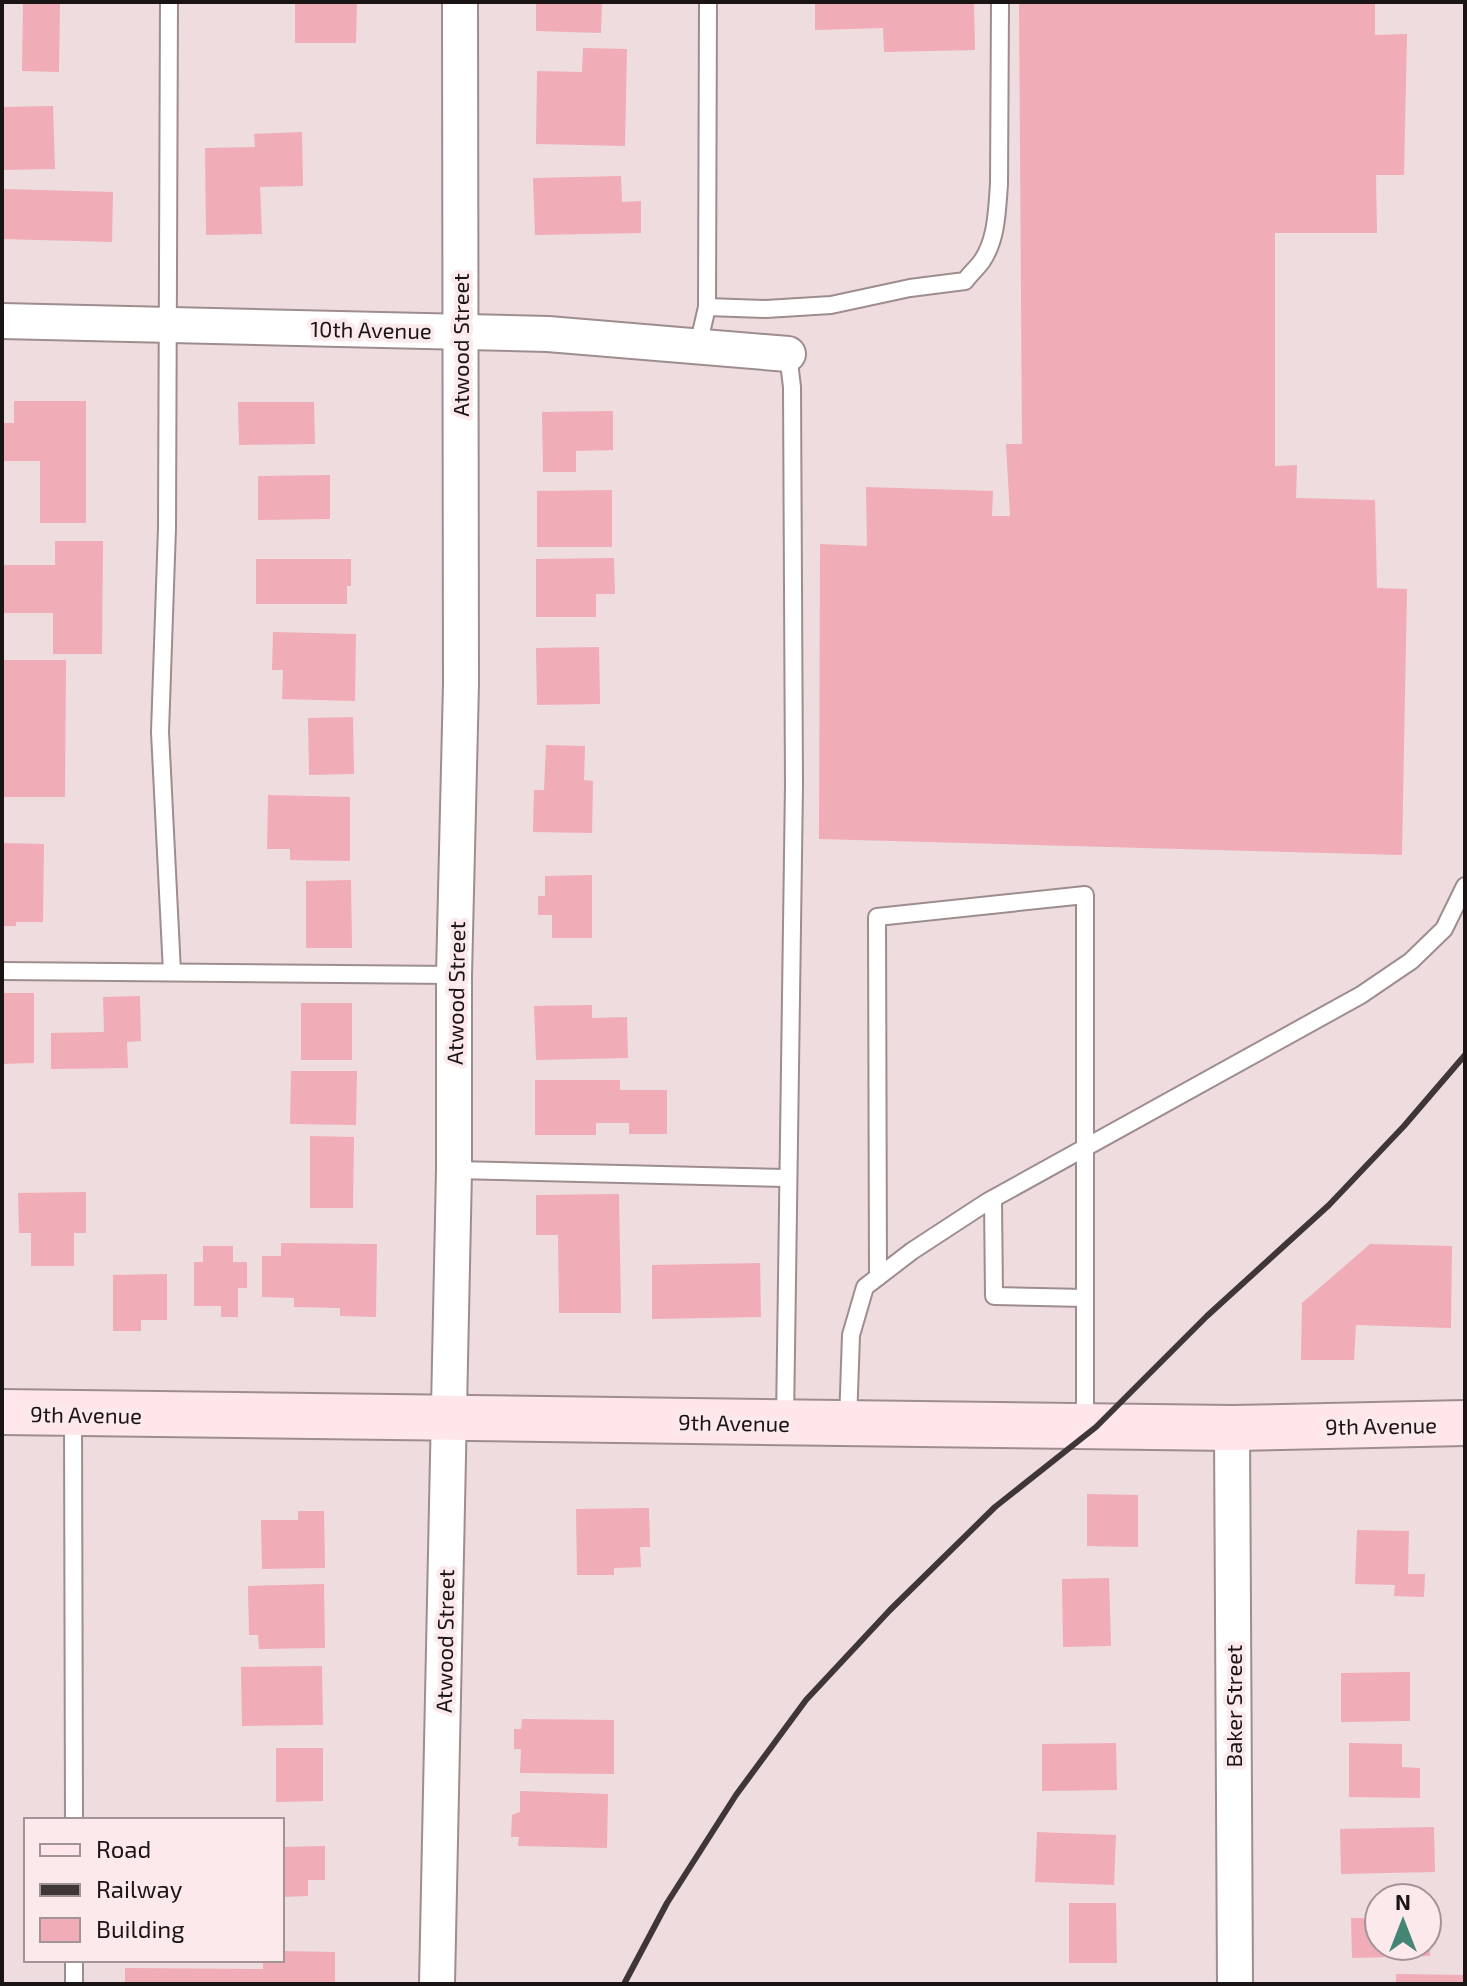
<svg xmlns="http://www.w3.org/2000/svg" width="1467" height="1986" font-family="'Exo 2',sans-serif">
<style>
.building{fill:#f0acb7}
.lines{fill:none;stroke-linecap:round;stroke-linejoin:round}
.lane-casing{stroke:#9e8d8f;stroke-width:20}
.street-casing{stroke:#9e8d8f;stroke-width:38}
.secondary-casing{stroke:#9e8d8f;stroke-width:48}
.lane{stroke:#fff;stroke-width:16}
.street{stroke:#fff;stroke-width:34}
.secondary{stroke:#fee6ea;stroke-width:44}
.rail{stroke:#3f3637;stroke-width:6}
.labels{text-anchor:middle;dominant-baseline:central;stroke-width:8;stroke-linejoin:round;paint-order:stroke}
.street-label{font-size:22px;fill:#1b1415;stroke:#fce9ec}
</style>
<rect width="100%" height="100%" fill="#efdcdf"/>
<g class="building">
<polygon points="23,2 60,2 59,72 22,71"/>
<polygon points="295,2 357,2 356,43 295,43"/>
<polygon points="536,2 602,2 601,33 536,31"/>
<polygon points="815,2 974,2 975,50 884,52 883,28 815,30"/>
<polygon points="1019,2 1375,2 1375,35 1407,34 1404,175 1376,175 1377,233 1275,233 1275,466 1297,465 1296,498 1375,500 1377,588 1407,589 1402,855 819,839 820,544 867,546 866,487 993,491 992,516 1010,516 1006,444 1022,444"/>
<polygon points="583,48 627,49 625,146 536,144 537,71 582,72"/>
<polygon points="53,106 55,169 2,170 2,107"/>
<polygon points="302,132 303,186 260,187 262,234 206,235 205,148 255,147 254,134"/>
<polygon points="621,176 622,202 641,201 641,233 535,235 533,178"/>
<polygon points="2,189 113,192 112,242 2,239"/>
<polygon points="14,401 86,401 86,523 40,523 40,461 2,461 2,423 14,423"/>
<polygon points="238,402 314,402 315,444 239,445"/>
<polygon points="613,411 613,450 576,451 576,472 543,472 542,412"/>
<polygon points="330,475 330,519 258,520 258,476"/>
<polygon points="612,490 612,547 537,547 537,491"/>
<polygon points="55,541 103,541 102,654 53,654 53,613 2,613 2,565 55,565"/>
<polygon points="614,558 615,594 596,594 596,617 536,617 536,559"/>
<polygon points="256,559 351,559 351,586 347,586 347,604 256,604"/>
<polygon points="273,632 356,634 355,701 282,699 283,670 272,670"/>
<polygon points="599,647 600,704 537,705 536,648"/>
<polygon points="2,660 66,660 65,797 2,797"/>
<polygon points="353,717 354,774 309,775 308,718"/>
<polygon points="546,745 585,746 584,780 593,781 592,833 533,832 534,790 544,790"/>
<polygon points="268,795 350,797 350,861 290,860 290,849 267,849"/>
<polygon points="2,843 44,844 43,922 16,922 16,926 2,926"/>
<polygon points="592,875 592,938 552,938 552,915 538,915 538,896 545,896 545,876"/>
<polygon points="351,880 352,948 306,948 306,881"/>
<polygon points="2,993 34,993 34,1063 2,1064"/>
<polygon points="140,996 141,1041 127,1042 128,1068 51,1069 51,1033 104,1032 103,997"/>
<rect x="301" y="1003" width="51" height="57"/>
<polygon points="592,1005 592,1018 627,1017 628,1058 536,1060 534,1006"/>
<polygon points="291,1071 357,1071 356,1125 290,1124"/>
<polygon points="535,1080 620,1080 620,1090 667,1090 667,1134 629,1134 629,1123 596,1123 596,1135 535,1135"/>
<polygon points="310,1136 354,1137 353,1208 310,1208"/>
<polygon points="86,1192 86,1233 74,1233 74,1266 31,1266 31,1233 19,1233 18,1193"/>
<polygon points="619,1194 621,1313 559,1313 558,1235 536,1235 536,1195"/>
<polygon points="281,1243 377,1244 376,1317 340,1316 340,1308 294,1307 294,1298 262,1297 262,1256 281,1256"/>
<polygon points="1370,1244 1452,1246 1451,1328 1356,1325 1354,1360 1301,1360 1302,1303"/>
<polygon points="203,1246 233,1246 233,1262 247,1262 247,1288 238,1288 238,1317 221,1317 221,1306 194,1306 194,1262 203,1262"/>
<polygon points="760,1263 761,1317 652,1319 652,1265"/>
<polygon points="167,1274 167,1320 141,1320 141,1331 113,1331 113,1275"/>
<polygon points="1087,1494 1138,1495 1138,1547 1087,1546"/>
<polygon points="649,1508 650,1547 640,1547 641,1567 614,1568 614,1575 577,1575 576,1509"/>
<polygon points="298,1511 324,1511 325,1568 262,1569 261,1520 298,1520"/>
<polygon points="1357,1530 1409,1531 1408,1574 1425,1574 1424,1597 1394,1596 1395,1585 1355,1584"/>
<polygon points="1109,1578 1111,1646 1063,1647 1062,1579"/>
<polygon points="324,1584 325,1648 259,1649 258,1635 249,1635 248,1586"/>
<polygon points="322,1666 323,1725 242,1726 241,1667"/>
<polygon points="1410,1672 1410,1721 1341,1722 1341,1673"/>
<polygon points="522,1719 614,1720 614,1774 520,1773 521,1749 514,1749 514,1729 521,1729"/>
<polygon points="1116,1743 1117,1790 1042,1791 1042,1744"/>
<polygon points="1349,1743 1402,1744 1402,1767 1420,1768 1420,1798 1349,1797"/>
<polygon points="276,1748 323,1748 323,1801 276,1802"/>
<polygon points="520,1791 608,1794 607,1848 518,1846 519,1837 511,1837 512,1815 520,1812"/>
<polygon points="1434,1827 1435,1872 1341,1874 1340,1829"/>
<polygon points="1037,1832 1116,1835 1114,1885 1035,1882"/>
<polygon points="325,1846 325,1880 308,1880 308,1896 282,1897 282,1847"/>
<polygon points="1069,1903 1116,1903 1117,1963 1069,1963"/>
<polygon points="1351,1918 1379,1918 1379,1946 1430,1946 1430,1956 1352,1958"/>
<polygon points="282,1951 335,1952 335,1984 125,1984 125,1968 263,1969 263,1960 282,1960"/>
<polygon points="1396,1974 1465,1975 1465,1984 1396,1984"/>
</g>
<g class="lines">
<g class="lane-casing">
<g id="lane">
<polyline points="169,2 167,528 160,732 172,972"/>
<path d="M707 307 766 309 831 305 910 288 965 281C970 274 977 268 982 261 997 239 997 209 999 184L1000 2"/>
<polyline points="698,346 707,307 708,2"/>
<polyline points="2,971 454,975"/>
<polyline points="454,1170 787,1178"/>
<polyline points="993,1199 994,1296 1085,1298"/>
<polyline points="878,1277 877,917 1085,895 1085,1424"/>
<polyline points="73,1414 74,1820"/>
<polyline points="785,1421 794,785 792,387 788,354"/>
<polyline points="848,1422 851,1335 865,1287 912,1251 987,1202 1361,995 1411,961 1444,929 1465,886"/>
<polyline points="74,1984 74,1960"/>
</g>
</g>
<g class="street-casing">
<g id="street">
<polyline points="2,321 548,334 788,354"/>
<polyline points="1232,1428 1235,1984"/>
<polyline points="437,1984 454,1170 454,975 461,684 460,2"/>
</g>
</g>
<g class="secondary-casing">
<polyline id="secondary" points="2,1412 1232,1428 1465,1423"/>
</g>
<use href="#lane" class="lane"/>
<use href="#street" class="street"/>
<use href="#secondary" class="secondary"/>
<polyline class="rail" points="624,1984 667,1903 736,1795 806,1700 890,1610 995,1507 1096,1427 1207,1316 1329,1205 1404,1126 1465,1055"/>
</g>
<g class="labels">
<g class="street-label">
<text transform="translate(371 329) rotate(1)">10th Avenue</text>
<text transform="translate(460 345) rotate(-90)">Atwood Street</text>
<text transform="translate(455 993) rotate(-89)">Atwood Street</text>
<text transform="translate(86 1414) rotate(1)">9th Avenue</text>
<text transform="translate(734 1422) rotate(1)">9th Avenue</text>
<text transform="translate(1381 1425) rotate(-1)">9th Avenue</text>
<text transform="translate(444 1641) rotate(-89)">Atwood Street</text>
<text transform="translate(1233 1706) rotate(-90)">Baker Street</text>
</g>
</g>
<rect width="1467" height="1986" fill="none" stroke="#1b1415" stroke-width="8"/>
<rect x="24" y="1818" width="260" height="144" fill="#fce9ec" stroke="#a29496" stroke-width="2"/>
<rect x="40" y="1844" width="40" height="12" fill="#fee6ea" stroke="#a29496" stroke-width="2"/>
<text x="96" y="1858" font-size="24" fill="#1b1415">Road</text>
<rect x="40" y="1884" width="40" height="12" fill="#3f3637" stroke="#a29496" stroke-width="2"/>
<text x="96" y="1898" font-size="24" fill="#1b1415">Railway</text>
<rect x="40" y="1918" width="40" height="24" fill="#f0acb7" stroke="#a29496" stroke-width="2"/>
<text x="96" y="1938" font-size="24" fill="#1b1415">Building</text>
<g transform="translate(1403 1922)"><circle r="38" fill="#fce9ec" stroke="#a29496" stroke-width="2"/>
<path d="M0-6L14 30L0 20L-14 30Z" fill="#448575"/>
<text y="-12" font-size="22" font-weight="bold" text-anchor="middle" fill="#1b1415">N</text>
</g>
</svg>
